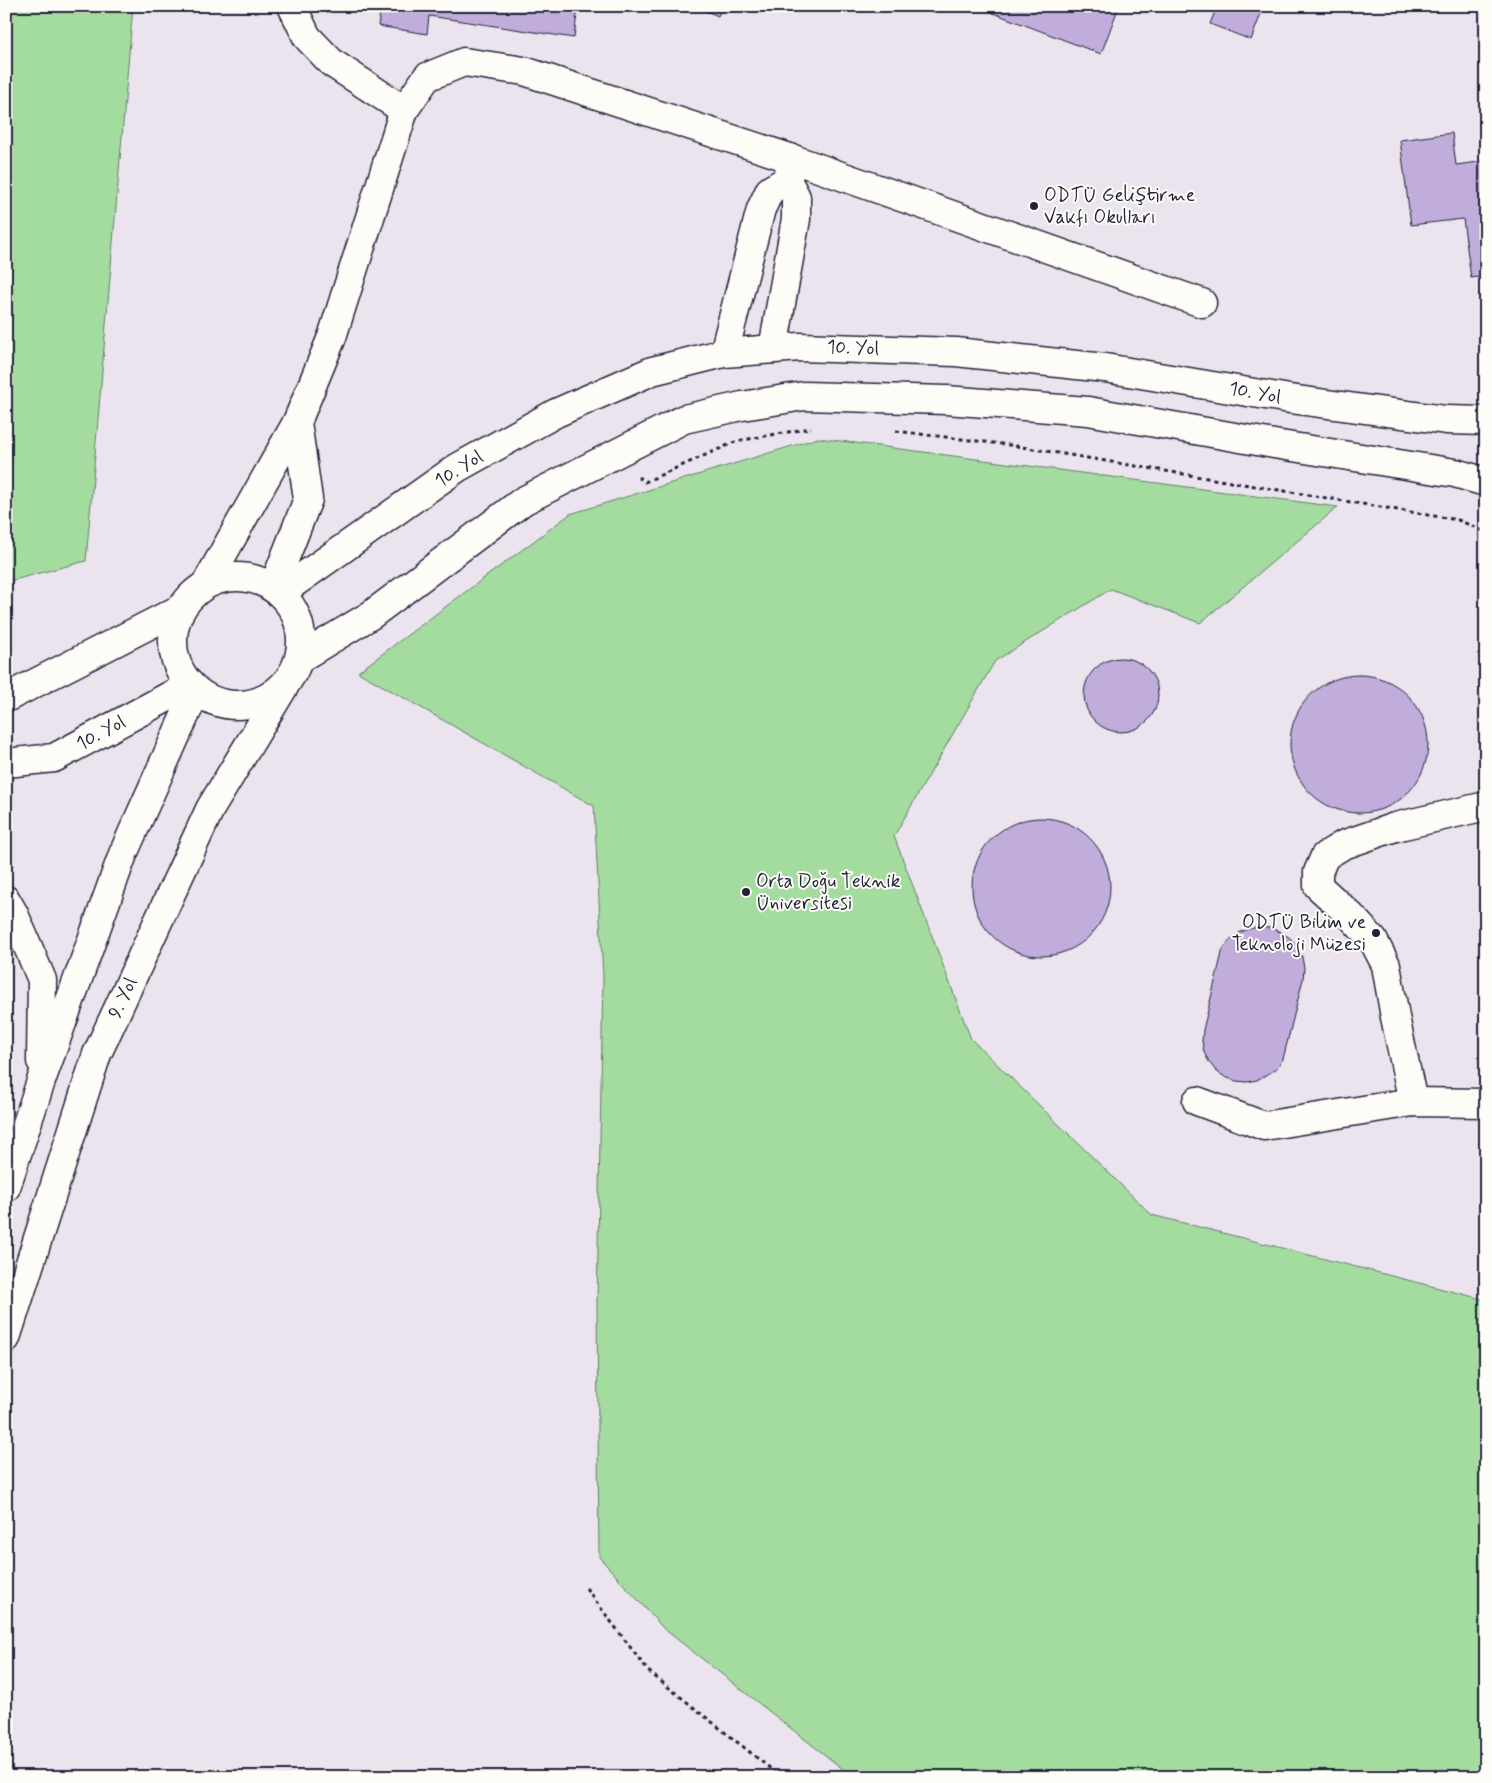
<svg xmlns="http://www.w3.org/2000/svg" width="1492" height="1783" font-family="Mynerve,sans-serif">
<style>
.built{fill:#ebe4ef}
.green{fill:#a4db9f;stroke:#637e6d}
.building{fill:#c0addc;stroke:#22223b}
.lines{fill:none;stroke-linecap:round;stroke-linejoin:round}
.minor-casing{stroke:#22223b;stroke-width:31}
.path{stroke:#22223b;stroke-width:3;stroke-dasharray:4 4;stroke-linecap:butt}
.minor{stroke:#fdfcf7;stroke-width:28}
.poi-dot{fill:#22223b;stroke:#fdfcf7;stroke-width:2}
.labels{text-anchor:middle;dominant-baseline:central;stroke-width:4;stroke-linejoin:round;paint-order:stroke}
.poi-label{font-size:19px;fill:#22223b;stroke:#fdfcf7;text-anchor:start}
.street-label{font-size:19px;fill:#22223b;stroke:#fdfcf7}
</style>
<rect width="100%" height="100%" fill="#fdfcf7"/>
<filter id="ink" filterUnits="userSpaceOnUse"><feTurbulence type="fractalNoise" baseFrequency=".02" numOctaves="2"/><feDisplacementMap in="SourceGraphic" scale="10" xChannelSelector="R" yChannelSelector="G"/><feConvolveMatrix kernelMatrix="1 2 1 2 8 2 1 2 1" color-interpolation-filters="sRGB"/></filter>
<g filter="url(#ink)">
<rect class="built" x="6" y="6" width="1480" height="1771"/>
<g class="green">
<polygon points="6,6 133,6 86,561 6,582"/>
<polygon points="818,438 1338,507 1200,623 1111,589 995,661 894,836 971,1039 1152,1215 1486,1300 1486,1777 853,1777 664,1629 599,1557 597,1302 603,977 594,806 358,672 570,514"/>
</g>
<g class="building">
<polygon points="381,6 578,6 574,38 429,16 427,34 378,26"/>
<polygon points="694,6 722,6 718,16"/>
<polygon points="975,6 1119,6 1101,54"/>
<polygon points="1217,6 1264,6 1251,40 1210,24"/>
<polygon points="1452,133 1456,165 1486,161 1486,276 1471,278 1463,219 1411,225 1400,140"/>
<circle cx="1121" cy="695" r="37"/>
<circle cx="1359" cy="744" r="69"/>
<circle cx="1041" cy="887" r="69"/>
<polygon points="1259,927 1270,928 1281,932 1290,938 1297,947 1302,957 1304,968 1303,979 1283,1059 1276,1069 1257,1080 1247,1082 1236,1081 1225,1077 1216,1071 1209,1062 1204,1052 1202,1041 1203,1030 1223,949 1230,940 1239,933 1248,929"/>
</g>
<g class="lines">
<g class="minor-casing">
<g id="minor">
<polyline points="292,6 307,37 332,63 404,110"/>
<polyline points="773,349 796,219 796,197 787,180 793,159"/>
<polyline points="724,353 761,209 770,190 787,180"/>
<circle cx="237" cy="641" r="64"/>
<polyline points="206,584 297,422 332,337 404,110 427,77 464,62 524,71 793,159 1202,303"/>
<polyline points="273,588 308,499 297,422"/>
<polyline points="280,593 457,468 556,413 652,371 724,353 800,347 956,352 1105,368 1290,399 1446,420 1486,421"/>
<polyline points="300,658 371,615 523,501 684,419 742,406 804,396 946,400 1088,411 1274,444 1455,473 1486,482"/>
<polyline points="6,698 180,609"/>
<polyline points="6,763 54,758 190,685"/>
<polyline points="6,900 14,914 42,980 41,1061"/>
<polyline points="1197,1101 1264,1126 1413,1102 1486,1103"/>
<polyline points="1413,1102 1395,1017 1386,965 1373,940 1350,915 1318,886 1318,872 1325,856 1343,845 1395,827 1486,806"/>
<polyline points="6,1187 41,1081 123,854 196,691"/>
<polyline points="6,1338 97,1054 210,809 288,680"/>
</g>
</g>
<g class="path">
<polyline points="896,431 1010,445 1458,520 1486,532"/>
<polyline points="638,477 645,482 737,441 811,428"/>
<polyline points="586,1588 648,1671 781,1777"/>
</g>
<use href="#minor" class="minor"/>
</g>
</g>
<g class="poi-dot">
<circle cx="1034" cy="206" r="5"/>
<circle cx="746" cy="892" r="5"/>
<circle cx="1376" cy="933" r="5"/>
</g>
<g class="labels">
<g class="poi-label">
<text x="1044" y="195">ODTÜ Geliştirme<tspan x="1044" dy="22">Vakfı Okulları</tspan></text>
<text x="756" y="881">Orta Doğu Teknik<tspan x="756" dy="22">Üniversitesi</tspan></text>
<text x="1366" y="922" text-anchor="end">ODTÜ Bilim ve<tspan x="1366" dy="22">Teknoloji Müzesi</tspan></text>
</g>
<g class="street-label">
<text transform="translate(853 348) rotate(2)">10. Yol</text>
<text transform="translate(1255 393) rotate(10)">10. Yol</text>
<text transform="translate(459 469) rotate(-32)">10. Yol</text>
<text transform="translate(101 733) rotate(-28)">10. Yol</text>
<text transform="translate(123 998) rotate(-65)">9. Yol</text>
</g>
</g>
<rect width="1492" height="1783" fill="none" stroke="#fdfcf7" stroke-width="25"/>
<rect x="12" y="12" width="1467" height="1758" fill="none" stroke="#22223b" stroke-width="2" filter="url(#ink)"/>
</svg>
